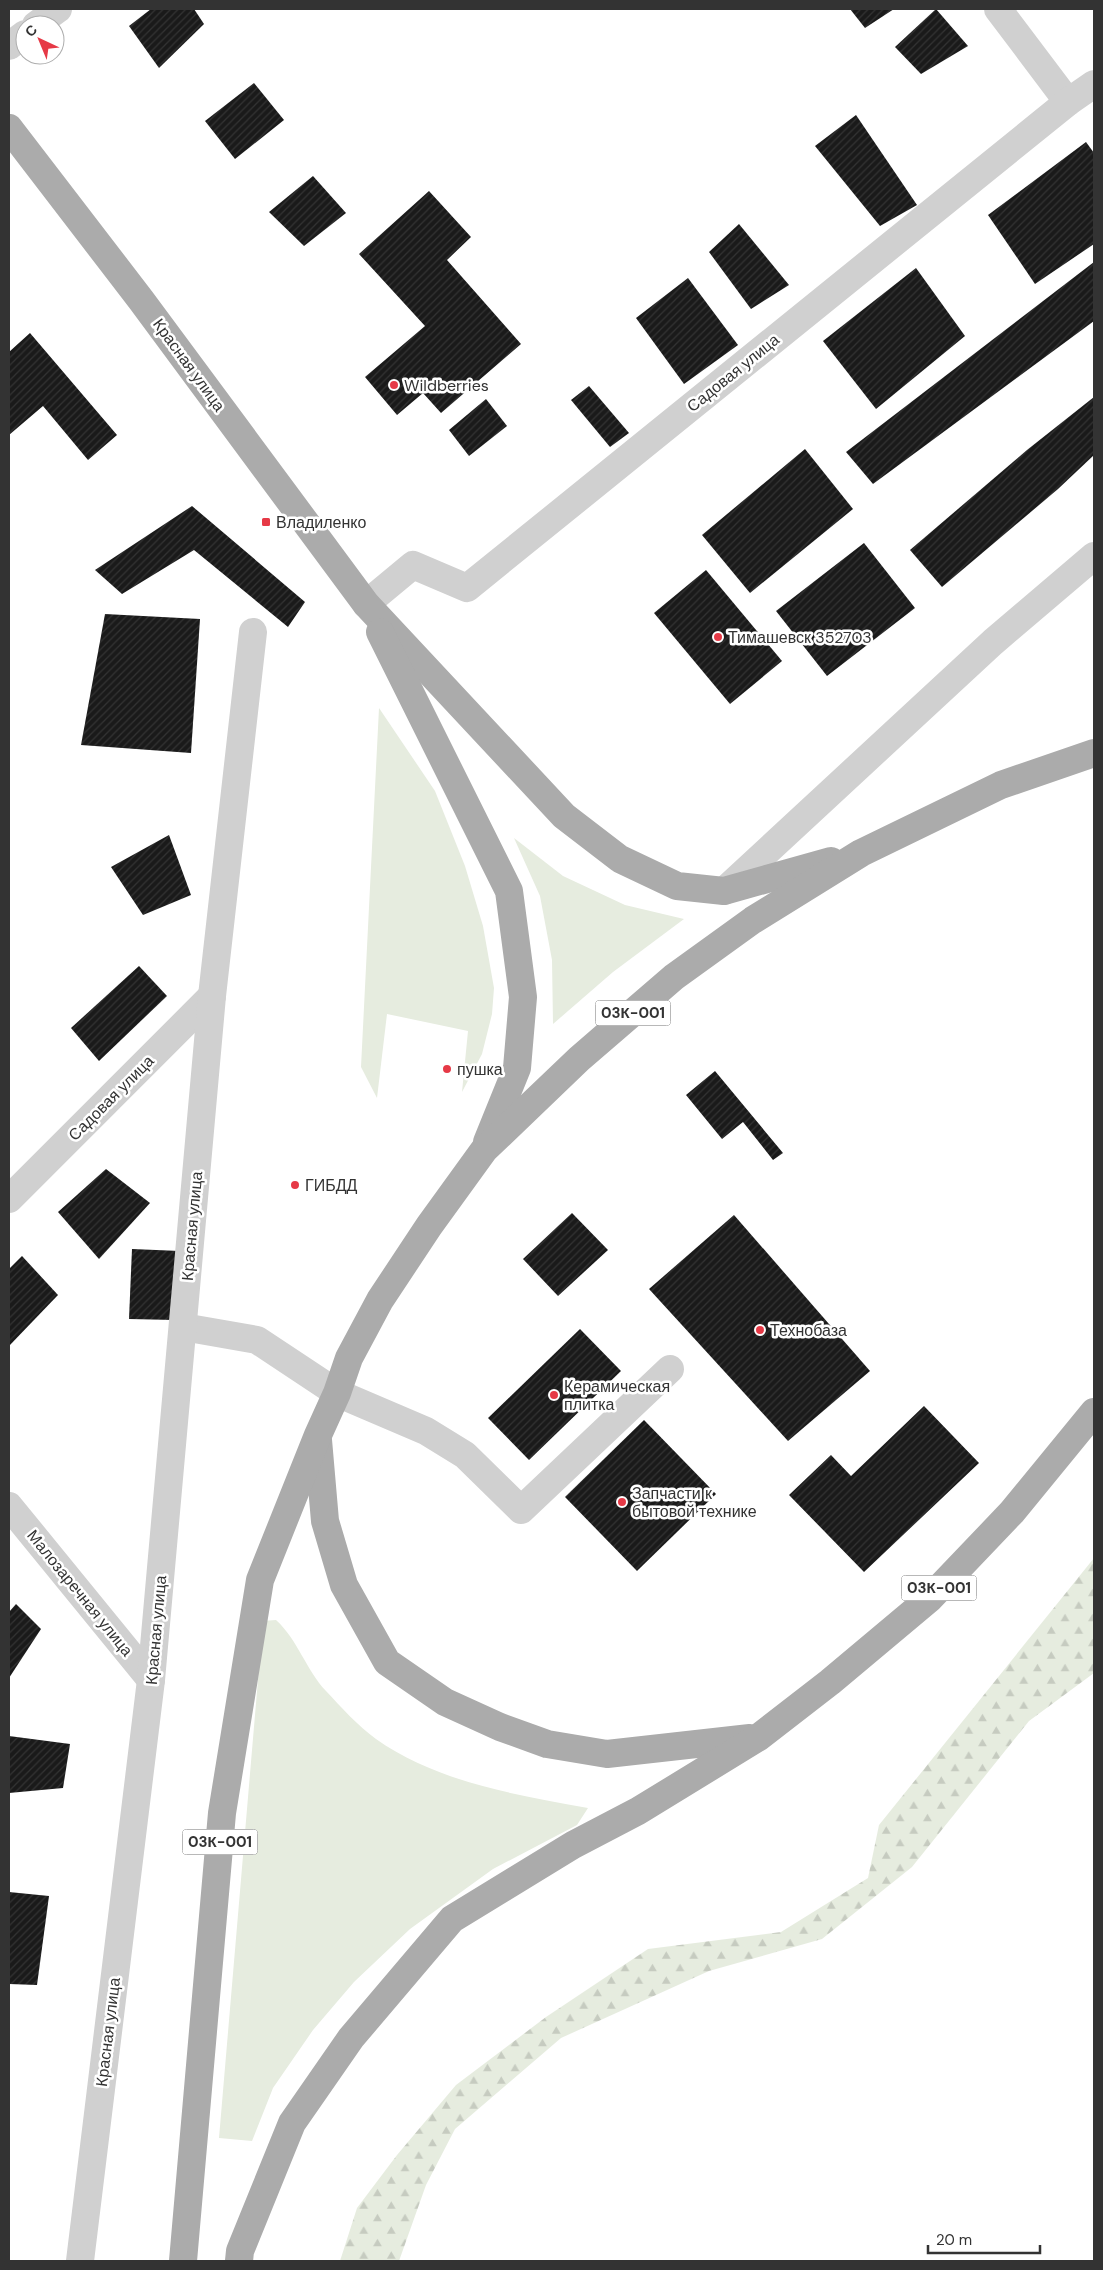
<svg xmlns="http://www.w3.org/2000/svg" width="1103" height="2270" font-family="'DM Sans',sans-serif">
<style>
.green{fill:#e6ecdf}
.forest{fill:url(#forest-firs)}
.building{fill:url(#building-hatch)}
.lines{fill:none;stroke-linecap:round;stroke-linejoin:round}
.minor{stroke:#d0d0d0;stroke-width:28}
.major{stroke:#ababab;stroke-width:28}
.poi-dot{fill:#e63946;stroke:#fff;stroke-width:2}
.labels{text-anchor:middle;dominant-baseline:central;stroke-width:5;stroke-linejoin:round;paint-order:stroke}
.shield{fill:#fff;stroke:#707070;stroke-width:1}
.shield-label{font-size:15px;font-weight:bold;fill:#333}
.street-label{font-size:16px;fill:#333;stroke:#fff}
.poi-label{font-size:16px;fill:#333;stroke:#fff;text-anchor:start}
</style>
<defs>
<pattern id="forest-firs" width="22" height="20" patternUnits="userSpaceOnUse" patternTransform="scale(1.25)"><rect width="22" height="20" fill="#e6ecdf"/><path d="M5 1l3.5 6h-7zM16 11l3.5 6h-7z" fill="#c6cbc0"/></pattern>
<pattern id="building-hatch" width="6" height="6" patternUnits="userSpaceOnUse" patternTransform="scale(1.25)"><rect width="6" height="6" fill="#1a1a1a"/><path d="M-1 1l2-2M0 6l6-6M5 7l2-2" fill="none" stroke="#333"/></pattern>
</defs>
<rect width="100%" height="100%" fill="#fff"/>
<g class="green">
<polygon points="379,708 435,791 465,866 483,926 494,988 492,1014 482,1054 462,1092 468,1031 387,1014 377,1098 361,1067"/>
<polygon points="514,838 563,876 625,905 684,919 613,972 553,1024 552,960 540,896"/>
<path d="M276 1620C298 1640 306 1670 326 1691 341 1707 358 1726 376 1739 437 1782 516 1795 588 1808L577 1825 493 1869 410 1929 354 1982 313 2030 273 2088 252 2141 219 2138 263 1621Z"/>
</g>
<polygon class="forest" points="1094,1558 1094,1673 1029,1721 912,1867 822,1939 709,1971 561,2038 455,2129 426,2185 399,2261 340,2261 357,2208 397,2155 456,2085 546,2017 648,1949 781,1932 868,1878 879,1825"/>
<g class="building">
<polygon points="151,9 194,9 204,24 159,68 129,26"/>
<polygon points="850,9 894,9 865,28"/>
<polygon points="936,9 968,46 921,74 895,47"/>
<polygon points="254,83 284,120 235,159 205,121"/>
<polygon points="856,115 917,205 880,226 815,146"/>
<polygon points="1086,142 1094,153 1094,244 1035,284 988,215"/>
<polygon points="313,176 346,213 304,246 269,212"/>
<polygon points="429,191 471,237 447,260 521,344 441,413 423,393 397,415 365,377 425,326 359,254"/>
<polygon points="739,224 789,285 751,309 709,252"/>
<polygon points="1094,262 1094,321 873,484 846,452"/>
<polygon points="916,268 965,336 876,409 823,341"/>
<polygon points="688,278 738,345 684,384 636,318"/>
<polygon points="30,333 117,435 88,460 43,406 9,435 9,352"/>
<polygon points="589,386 629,433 610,447 571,400"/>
<polygon points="1094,397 1094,455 1058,489 942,587 910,550 1027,450"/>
<polygon points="486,399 507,426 469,456 449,430"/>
<polygon points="805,449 853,509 750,593 702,535"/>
<polygon points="192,506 305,602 288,627 194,550 122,594 95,570"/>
<polygon points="864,543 915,608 827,676 776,611"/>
<polygon points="706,570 782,661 730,704 654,613"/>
<polygon points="105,614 200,619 191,753 81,745"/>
<polygon points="169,835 191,895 143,915 111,867"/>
<polygon points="139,966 167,996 99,1061 71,1028"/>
<polygon points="715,1071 783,1153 773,1160 743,1122 722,1139 686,1095"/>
<polygon points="106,1169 150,1203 99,1259 58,1212"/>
<polygon points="572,1213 608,1250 558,1296 523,1259"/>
<polygon points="734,1215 870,1371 788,1441 649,1289"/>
<polygon points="132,1249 180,1251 174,1320 129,1319"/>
<polygon points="22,1256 58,1295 9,1346 9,1269"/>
<polygon points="580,1329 621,1371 529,1460 488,1418"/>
<polygon points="924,1406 979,1463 864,1572 789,1495 831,1455 851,1476"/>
<polygon points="644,1420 716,1494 637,1571 565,1497"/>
<polygon points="16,1604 41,1629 9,1678 9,1612"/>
<polygon points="9,1736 70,1744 63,1788 9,1793"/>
<polygon points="9,1892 49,1896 37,1985 9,1984"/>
</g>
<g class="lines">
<g class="minor">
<polyline points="998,9 1068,102"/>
<polyline points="36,25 58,9"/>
<polyline points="9,46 25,34"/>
<polyline points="366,604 413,565 467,588 1068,102 1094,84"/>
<polyline points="724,891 993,642 1094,556"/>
<polyline points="9,1199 212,996"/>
<polyline points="183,1327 257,1340 337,1393 426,1431 465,1455 521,1510 670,1369"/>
<polyline points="9,1506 151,1680"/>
<polyline points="80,2261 151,1680 212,996 253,632"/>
</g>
<g class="major">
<polyline points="9,128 141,300 366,604 564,816 620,859 677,886 724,891 831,861"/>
<polyline points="380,632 509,891 523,997 517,1068 487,1142"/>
<polyline points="318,1440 325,1521 344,1585 387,1662 445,1702 500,1727 547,1744 607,1754 750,1738"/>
<polyline points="183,2261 222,1813 260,1580 318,1435 337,1393 349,1358 380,1300 429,1226 484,1150 579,1059 674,977 753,920 861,853 1001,785 1094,753"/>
<polyline points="239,2261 240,2251 292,2123 351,2038 452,1919 573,1845 638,1811 759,1737 830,1682 929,1599 1012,1512 1094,1412"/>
</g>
</g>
<g class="poi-dot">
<circle cx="394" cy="385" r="5"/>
<rect x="261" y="517" width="10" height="10" rx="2.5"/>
<circle cx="718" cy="637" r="5"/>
<circle cx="447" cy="1069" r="5"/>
<circle cx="295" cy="1185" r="5"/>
<circle cx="760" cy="1330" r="5"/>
<circle cx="554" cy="1395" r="5"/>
<circle cx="622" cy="1502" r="5"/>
</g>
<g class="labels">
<g class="shield">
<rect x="595.5" y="1000.5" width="75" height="25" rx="4"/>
<rect x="901.5" y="1575.5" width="75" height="25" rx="4"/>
<rect x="182.5" y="1829.5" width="75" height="25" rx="4"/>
</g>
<g class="shield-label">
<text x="633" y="1013">03К-001</text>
<text x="939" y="1588">03К-001</text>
<text x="220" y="1842">03К-001</text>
</g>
<g class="street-label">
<text transform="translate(189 365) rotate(54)">Красная улица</text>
<text transform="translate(733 373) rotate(-39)">Садовая улица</text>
<text transform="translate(111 1098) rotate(-45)">Садовая улица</text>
<text transform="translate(192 1226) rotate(-85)">Красная улица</text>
<text transform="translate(80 1593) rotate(51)">Малозаречная улица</text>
<text transform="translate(156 1630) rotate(-85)">Красная улица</text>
<text transform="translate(108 2032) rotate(-83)">Красная улица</text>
</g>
<g class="poi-label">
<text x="404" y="385">Wildberries</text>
<text x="276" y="522">Владиленко</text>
<text x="728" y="637">Тимашевск 352703</text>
<text x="457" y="1069">пушка</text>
<text x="305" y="1185">ГИБДД</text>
<text x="770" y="1330">Технобаза</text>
<text x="564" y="1386">Керамическая<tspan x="564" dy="18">плитка</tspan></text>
<text x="632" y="1493">Запчасти к<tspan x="632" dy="18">бытовой технике</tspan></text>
</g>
</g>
<rect width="1103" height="2270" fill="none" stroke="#333333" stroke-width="20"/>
<g transform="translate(40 40) rotate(316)"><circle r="24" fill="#ffffff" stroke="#adadad"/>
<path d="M0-4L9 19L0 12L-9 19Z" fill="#e63946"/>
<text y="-8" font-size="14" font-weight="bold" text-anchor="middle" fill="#333333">С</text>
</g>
<path d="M928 2245v8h112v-8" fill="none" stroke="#333333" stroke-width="2.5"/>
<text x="936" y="2245" font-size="15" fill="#333333" stroke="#ffffff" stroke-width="4" paint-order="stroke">20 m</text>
</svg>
